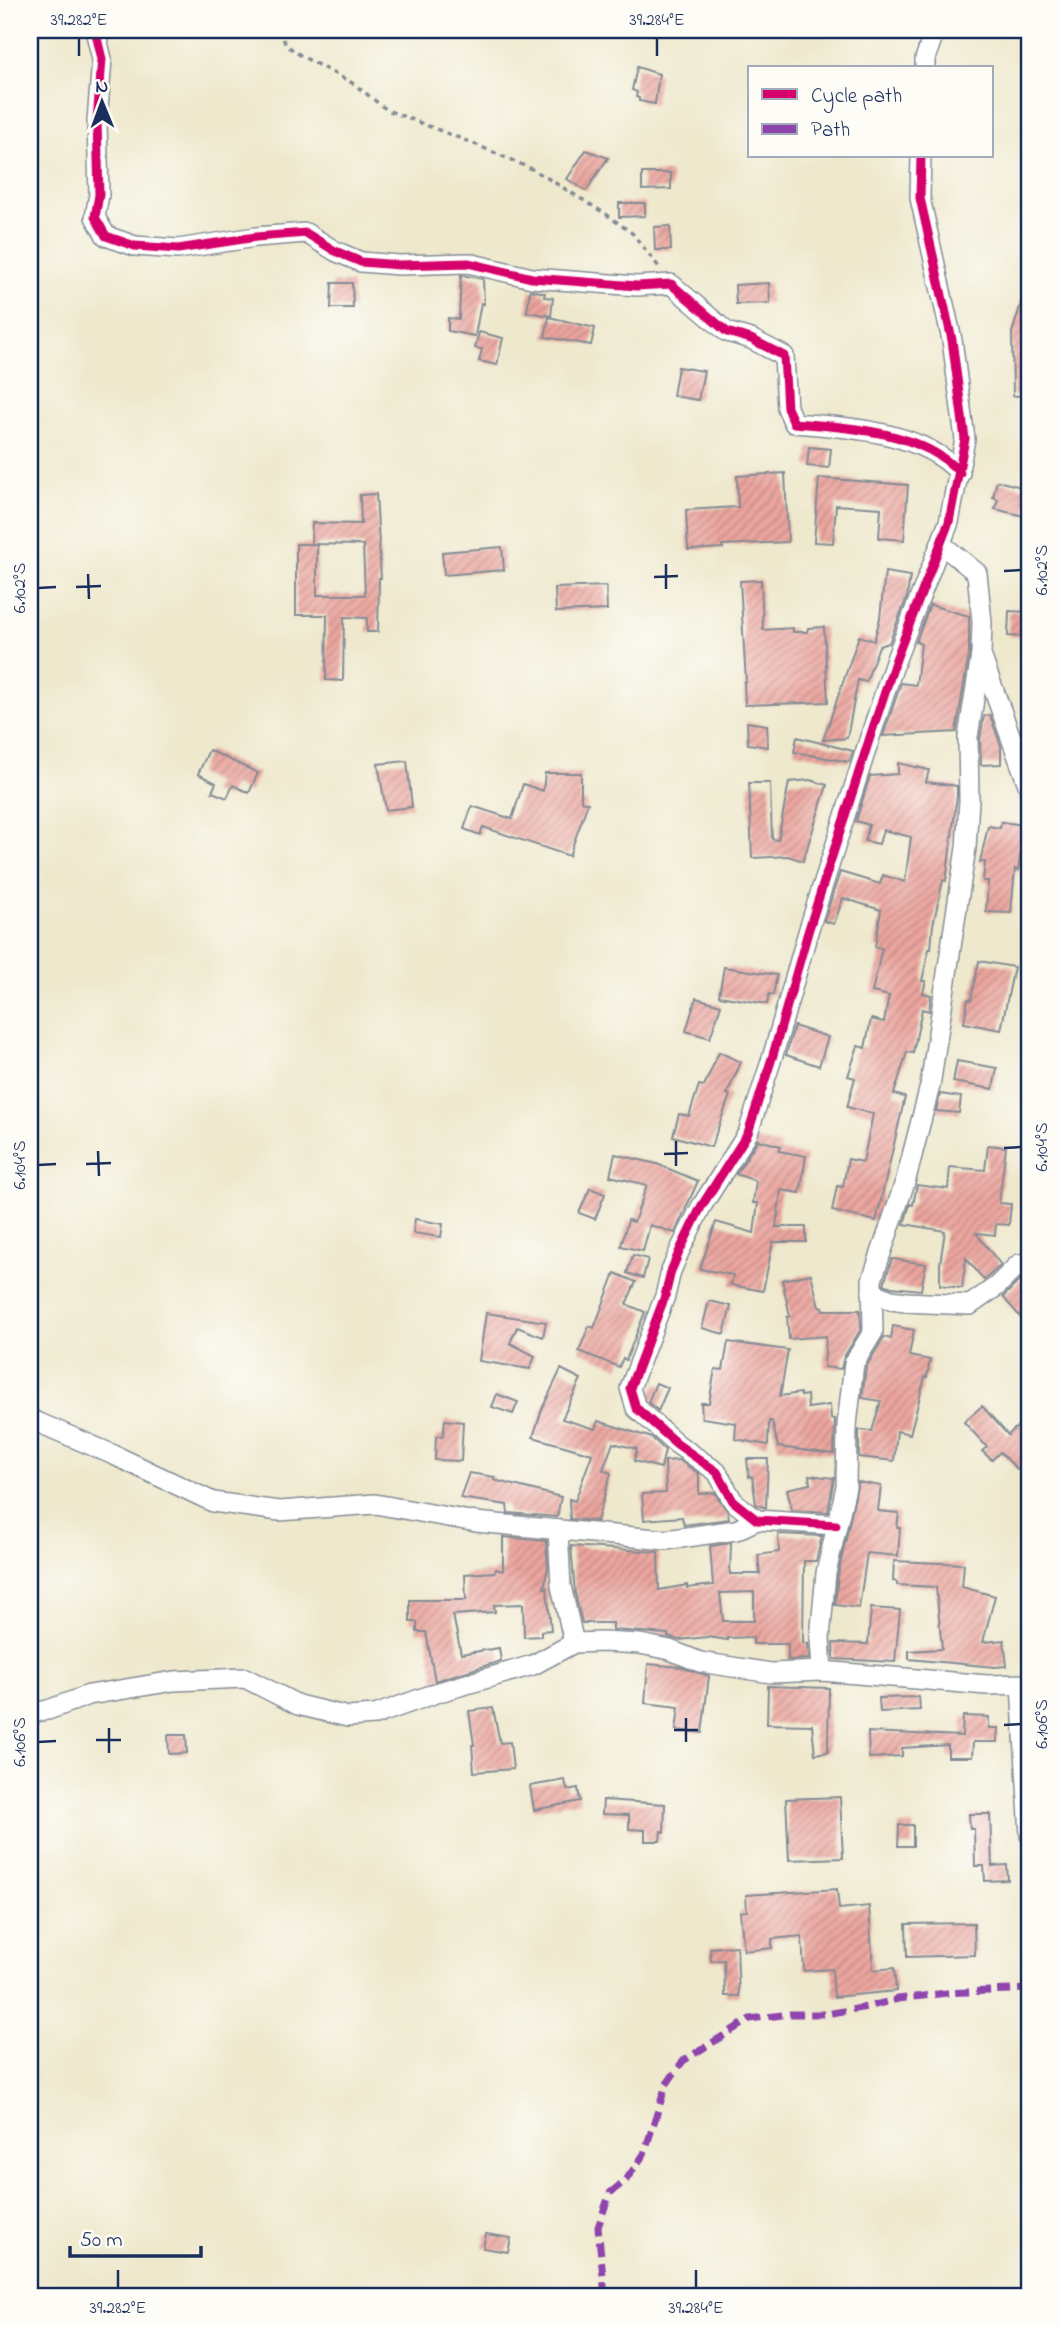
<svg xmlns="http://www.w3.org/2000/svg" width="1060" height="2326" font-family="'Indie Flower',sans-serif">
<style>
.building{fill:url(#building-hatch);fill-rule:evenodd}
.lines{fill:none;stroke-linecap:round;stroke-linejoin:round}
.minor-casing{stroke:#848c95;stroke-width:22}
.path{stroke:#848c95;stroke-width:3.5;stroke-dasharray:5 5;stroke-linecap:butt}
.minor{stroke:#fff;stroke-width:19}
.quiet{stroke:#8e44ad;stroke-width:7;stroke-dasharray:14 7;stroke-linecap:butt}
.cycleway-casing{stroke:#fdfcf7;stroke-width:13}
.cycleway{stroke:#d6006c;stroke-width:9}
.ticks{fill:none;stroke:#1b2f5e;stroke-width:2.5}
.neatline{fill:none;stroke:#1b2f5e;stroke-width:2.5}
.ticks-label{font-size:18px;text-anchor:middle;fill:#1b2f5e}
</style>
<defs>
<pattern id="building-hatch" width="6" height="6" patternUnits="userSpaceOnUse" patternTransform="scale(1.75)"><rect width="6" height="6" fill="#eca59e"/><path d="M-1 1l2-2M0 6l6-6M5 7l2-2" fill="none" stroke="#be8784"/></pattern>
</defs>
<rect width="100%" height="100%" fill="#fdfcf7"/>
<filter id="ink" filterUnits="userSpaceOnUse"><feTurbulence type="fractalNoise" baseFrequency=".0143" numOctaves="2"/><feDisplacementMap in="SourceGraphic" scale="14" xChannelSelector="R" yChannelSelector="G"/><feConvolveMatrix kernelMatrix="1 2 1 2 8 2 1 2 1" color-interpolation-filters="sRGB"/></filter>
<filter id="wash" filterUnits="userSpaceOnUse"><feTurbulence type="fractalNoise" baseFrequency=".00686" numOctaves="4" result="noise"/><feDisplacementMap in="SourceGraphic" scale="28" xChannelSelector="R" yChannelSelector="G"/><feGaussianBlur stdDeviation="1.57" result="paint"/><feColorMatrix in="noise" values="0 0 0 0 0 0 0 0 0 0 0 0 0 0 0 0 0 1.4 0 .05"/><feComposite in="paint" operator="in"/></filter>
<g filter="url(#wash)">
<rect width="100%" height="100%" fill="#eee8cc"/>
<g id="blocks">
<g class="building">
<polygon points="637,67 659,74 655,104 639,101 639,98 636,97 637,92 632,90"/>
<polygon points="586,150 608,158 586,191 567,179"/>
<polygon points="642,173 671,173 671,189 642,190"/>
<polygon points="619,203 645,203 645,216 619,217"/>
<polygon points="670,226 671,250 655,250 654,227"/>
<polygon points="461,275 483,279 484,304 481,303 475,336 448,331 448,318 459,319"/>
<polygon points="332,283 352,283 353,308 331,308"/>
<polygon points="769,283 770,303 736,304 735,285"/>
<polygon points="1027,284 1030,284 1030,395 1013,396 1012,333"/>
<polygon points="530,290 545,293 544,297 553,298 551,316 527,312"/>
<polygon points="549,317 595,328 591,345 545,337"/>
<polygon points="479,332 503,338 497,365 479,361 482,349 475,348"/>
<polygon points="678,367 704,371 698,400 673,396"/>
<polygon points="809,447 831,449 829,468 807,466"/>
<polygon points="785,473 788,542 722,545 723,548 688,550 686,510 738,507 737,476"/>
<polygon points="819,478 908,485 904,540 879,538 881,508 836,505 833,543 814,542"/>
<polygon points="997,481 1030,489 1024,516 995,509 998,499 993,497"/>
<polygon points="376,494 381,578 379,578 378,632 367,632 367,618 344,617 343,681 326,680 327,615 296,615 296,544 317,544 317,595 365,595 363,545 311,544 312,523 361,524 360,495"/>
<polygon points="502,547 504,570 444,575 442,552"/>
<polygon points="885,572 910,576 907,597 889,643 879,646 866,682 858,680 847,738 823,740 859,636 874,641 880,618"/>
<polygon points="761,580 763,630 793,628 793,632 807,632 808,628 824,627 828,702 745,705 744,682 746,682 740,581"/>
<polygon points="606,586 607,610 556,612 555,588"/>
<polygon points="930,605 969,616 969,654 956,732 883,736 901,683 916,685 921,644 916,642"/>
<polygon points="1009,611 1027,612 1026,637 1008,636"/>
<polygon points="990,715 1001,746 1001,764 981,765 980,738 984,716"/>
<polygon points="747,722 767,725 768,747 748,744"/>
<polygon points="797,737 853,751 849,762 794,752"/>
<polygon points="209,750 258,773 249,793 233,785 227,798 212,792 216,783 198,774"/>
<polygon points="407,761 412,807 386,810 378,764"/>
<polygon points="898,763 929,770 926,782 957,786 957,796 946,881 943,880 933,925 931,949 929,949 922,981 926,981 923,993 931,995 929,1011 922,1009 913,1053 907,1052 894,1094 905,1097 876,1221 832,1211 837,1186 843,1187 848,1159 863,1162 873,1114 847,1107 855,1078 848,1076 858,1046 865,1048 871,1019 884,1022 889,996 872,992 882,948 875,947 881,910 843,898 834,924 824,921 840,872 880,884 883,875 905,882 911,837 883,830 879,844 865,841 869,825 856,821 870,776 898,774"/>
<polygon points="545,773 581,773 581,801 588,803 569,856 483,827 480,835 464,829 472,806 512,819 523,784 543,791"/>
<polygon points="810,780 827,785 803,861 788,856 752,858 749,783 770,783 772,839 778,840 789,782"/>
<polygon points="1001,822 1025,825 1018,871 1015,869 1011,913 986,912 988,881 983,881 985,862 980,862 988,826 1000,828"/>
<polygon points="979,961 1014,967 1001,1030 964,1023 968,999 971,1000"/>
<polygon points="724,967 777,975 773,995 769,994 767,1004 719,996"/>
<polygon points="696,998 721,1005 710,1038 686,1031"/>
<polygon points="794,1026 828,1037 819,1066 786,1055"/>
<polygon points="719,1052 741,1062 727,1094 730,1095 711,1147 673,1136 679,1114 689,1116 699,1085 704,1086"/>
<polygon points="957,1061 997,1068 993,1089 953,1082"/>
<polygon points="940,1094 961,1097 959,1113 936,1111"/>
<polygon points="758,1140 781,1146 779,1151 806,1156 800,1193 781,1190 776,1227 806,1227 806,1242 773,1242 763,1291 731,1285 733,1275 700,1269 716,1222 754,1233 758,1203 753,1203 756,1181 736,1174"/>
<polygon points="988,1145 1006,1147 999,1203 1011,1204 1009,1225 996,1224 995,1235 976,1233 1001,1265 984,1280 966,1258 962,1288 940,1285 940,1264 945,1231 904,1224 910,1204 913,1205 917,1185 948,1189 950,1167 985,1170"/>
<polygon points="615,1154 657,1164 698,1181 675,1233 650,1225 643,1251 621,1246 628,1220 634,1222 647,1185 610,1176"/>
<polygon points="590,1188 605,1194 595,1219 579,1213"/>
<polygon points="415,1219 443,1224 441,1237 413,1233"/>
<polygon points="633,1255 648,1259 643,1278 627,1273"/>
<polygon points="892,1259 926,1264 921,1290 892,1287 884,1284"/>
<polygon points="615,1273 636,1282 626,1304 645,1312 626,1360 623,1358 619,1367 579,1351 589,1326 594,1328"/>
<polygon points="811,1274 819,1307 822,1307 823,1310 860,1310 861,1329 844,1357 841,1369 824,1367 826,1336 789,1339 787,1317 790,1316 782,1280"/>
<polygon points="1024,1276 1030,1282 1030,1328 1003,1297"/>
<polygon points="709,1301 731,1306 724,1334 702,1328"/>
<polygon points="486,1313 546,1322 543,1337 517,1327 510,1343 535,1356 530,1369 479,1361"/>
<polygon points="893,1326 914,1330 909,1356 930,1360 927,1377 925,1377 910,1434 897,1431 894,1461 859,1457 859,1430 872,1431 881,1401 862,1398 866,1367 884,1337 891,1339"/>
<polygon points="728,1342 788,1350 780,1396 800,1393 801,1396 807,1395 808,1408 830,1405 831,1419 835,1419 834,1454 778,1447 772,1421 769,1421 768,1445 735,1439 736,1423 702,1418 701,1403 709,1403 715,1369 723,1370"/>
<polygon points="561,1369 581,1379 562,1419 595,1429 598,1421 652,1438 665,1450 661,1468 634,1461 637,1449 613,1443 603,1470 611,1473 597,1521 570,1519 569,1499 575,1501 592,1454 533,1437 542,1409"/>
<polygon points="656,1383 668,1388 658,1411 648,1402"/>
<polygon points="497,1394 518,1402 513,1414 492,1407"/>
<polygon points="982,1406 1008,1435 1030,1415 1030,1447 1023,1453 1028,1458 1017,1469 1000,1452 992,1460 982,1451 987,1447 964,1422"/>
<polygon points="445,1420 463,1422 461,1461 435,1460 436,1436 443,1436"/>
<polygon points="747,1459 768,1459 766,1508 756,1504 752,1476 749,1477"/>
<polygon points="679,1460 699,1474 699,1494 714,1492 728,1512 729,1519 684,1525 682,1517 644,1520 642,1494 666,1493 665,1461"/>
<polygon points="469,1473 495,1477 494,1480 561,1497 557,1517 508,1513 507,1505 460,1498"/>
<polygon points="809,1475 834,1478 828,1512 792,1510 787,1489 810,1484"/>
<polygon points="858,1482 881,1486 878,1511 899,1513 897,1528 900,1528 898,1556 867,1553 859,1608 835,1605 838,1575"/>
<path d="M778 1534 822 1536 816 1561H804L803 1643H808L809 1659 788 1660V1644H753V1637L728 1638V1640L708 1637 679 1640 668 1637V1634L613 1630V1623H582L575 1593 571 1546 658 1552 659 1590 687 1585V1588L713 1585 710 1546 731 1543 730 1574H760L758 1555 779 1552ZM754 1592V1621H723L720 1593Z"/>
<polygon points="503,1537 546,1541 548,1567 544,1588 547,1588 551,1630 541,1631 541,1636 524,1637 523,1604 494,1605 495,1612 453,1615 461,1654 499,1648 501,1661 435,1681 426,1632 417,1632 417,1622 410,1622 410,1600 466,1600 465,1574 495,1572 496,1569 503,1571"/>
<polygon points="894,1561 964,1564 962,1587 995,1596 983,1642 1004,1640 1007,1666 995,1667 909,1659 909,1651 942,1649 936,1587 897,1585 897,1582 893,1581"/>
<polygon points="871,1608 900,1610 895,1662 834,1659 833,1643 868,1644"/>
<polygon points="648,1664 680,1667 709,1676 702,1733 676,1730 679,1707 645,1703"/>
<polygon points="768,1686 829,1688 828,1752 815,1754 812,1725 767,1724"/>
<polygon points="919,1697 920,1710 880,1712 879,1698"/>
<polygon points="493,1708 500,1743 510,1742 513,1769 474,1772 472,1745 474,1745 469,1711"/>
<polygon points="963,1716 989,1717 989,1728 998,1728 997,1742 973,1742 972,1757 948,1757 948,1745 902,1748 902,1756 869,1758 868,1732 962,1736"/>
<polygon points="168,1735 186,1735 187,1753 169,1754"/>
<polygon points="565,1780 567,1790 578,1788 580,1801 534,1810 530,1786"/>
<polygon points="840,1797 843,1858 789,1860 786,1799"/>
<polygon points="603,1800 665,1804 664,1832 661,1831 660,1841 645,1841 645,1830 629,1829 629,1815 602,1814"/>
<polygon points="969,1814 990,1814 992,1866 1007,1865 1008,1880 985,1881 984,1866 975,1866 974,1829 970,1829"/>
<polygon points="899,1825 913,1825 913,1846 898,1846"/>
<polygon points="837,1889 839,1909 869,1906 873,1970 894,1968 896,1991 834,1997 832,1969 804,1971 802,1936 772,1939 772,1948 744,1951 740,1912 747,1911 746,1895"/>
<polygon points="974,1923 975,1955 907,1957 906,1924"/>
<polygon points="737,1946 739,1996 725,1996 724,1960 711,1961 710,1948"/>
<polygon points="486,2234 511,2238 508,2252 483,2248"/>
</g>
</g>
</g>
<g filter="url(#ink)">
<use href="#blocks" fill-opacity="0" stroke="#848c95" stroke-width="2"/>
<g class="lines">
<g class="minor-casing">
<g id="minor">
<path d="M95 30 102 59 97 121 99 195 95 217 106 236 135 246 178 249 256 237 306 233 335 251 361 262 399 265 468 263 532 278 637 286 671 284 727 332 751 339 784 356 787 408 794 423C848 427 922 431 960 473"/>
<polyline points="925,68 925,59 935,30"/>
<polyline points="941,544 977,573 982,622 981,655 1030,790"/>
<polyline points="872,1292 891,1300 906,1302 970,1305 997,1286 1019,1264 1030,1263"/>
<polyline points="30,1419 114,1455 213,1502 279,1511 375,1504 476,1522 666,1540 736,1530 757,1520"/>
<polyline points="836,1525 757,1520 733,1501 717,1472 677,1444 636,1408 630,1388 665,1296 671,1271 680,1250 701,1207 748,1133 773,1055 808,932 871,734 896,659 949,522 965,439 952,340 920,198 921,156"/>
<polyline points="558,1530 561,1586 574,1643"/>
<polyline points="822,1671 820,1638 826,1573 846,1487 847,1425 854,1363 873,1332 872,1280 906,1179 930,1086 966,848 969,800 968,737 981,655"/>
<polyline points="1021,1685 1030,1835"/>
<polyline points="30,1713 48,1710 89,1695 174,1681 245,1678 298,1705 348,1717 375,1715 439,1692 533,1665 574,1643 603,1642 640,1644 670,1650 700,1662 771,1673 822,1671 987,1685 1030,1684"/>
</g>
</g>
<polyline class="path" points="279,30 286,45 303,57 354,84 387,110 472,143 534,170 606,214 633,234 659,267"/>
<use href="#minor" class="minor"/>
<polyline class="quiet" points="605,2296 598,2227 610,2193 626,2180 644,2154 666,2085 683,2061 750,2019 790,2014 826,2014 867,2007 898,1999 947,1993 1030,1989"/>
<g class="cycleway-casing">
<g id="cycleway">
<path d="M95 30 102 59 97 121 99 195 95 217 106 236 135 246 178 249 256 237 306 233 335 251 361 262 399 265 468 263 532 278 637 286 671 284 727 332 751 339 784 356 787 408 794 423C848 427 922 431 960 473"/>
<polyline points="836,1525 757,1520 733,1501 717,1472 677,1444 636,1408 630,1388 665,1296 671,1271 680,1250 701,1207 748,1133 773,1055 808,932 871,734 896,659 949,522 965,439 952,340 920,198 921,156"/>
</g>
</g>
<use href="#cycleway" class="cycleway"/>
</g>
</g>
<path class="ticks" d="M79 38V56M657 38V56M666 564V589M1004 571 1021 570M88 574 89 599M654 577 678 576M76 587 101 586M38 588 56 587M676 1141V1166M1004 1148 1021 1147M98 1151 99 1176M664 1154 688 1153M86 1164 111 1163M38 1165 56 1164M686 1718V1742M1004 1725 1021 1724M109 1728V1753M674 1730H698M96 1740H121M38 1742 56 1741M118 2270V2288M696 2270V2288"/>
<rect width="1060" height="2326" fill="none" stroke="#fdfcf7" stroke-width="77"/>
<rect x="748" y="66" width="245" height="91" fill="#fdfcf7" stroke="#a3aaba" stroke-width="2"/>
<rect x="762" y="89" width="35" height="10" fill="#d6006c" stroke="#a3aaba" stroke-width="2"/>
<text x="811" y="102" font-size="21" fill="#1b2f5e">Cycle path</text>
<rect x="762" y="124" width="35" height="10" fill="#8e44ad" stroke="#a3aaba" stroke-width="2"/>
<text x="811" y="136" font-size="21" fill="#1b2f5e">Path</text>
<g transform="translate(102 102) rotate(359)" stroke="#fdfcf7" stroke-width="5" paint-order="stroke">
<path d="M0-5L12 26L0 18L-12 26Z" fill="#1b2f5e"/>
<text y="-10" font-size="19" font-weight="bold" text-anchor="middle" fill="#1b2f5e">N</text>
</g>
<path d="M70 2246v10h131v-10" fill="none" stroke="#1b2f5e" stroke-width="3.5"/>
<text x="80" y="2246" font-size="21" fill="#1b2f5e" stroke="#fdfcf7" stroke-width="5" paint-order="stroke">50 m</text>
<rect x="38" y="38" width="983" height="2250" class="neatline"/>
<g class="ticks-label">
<text x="79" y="25">39.282°E</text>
<text x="657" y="25">39.284°E</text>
<text transform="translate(1041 570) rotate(-90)" y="6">6.102°S</text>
<text transform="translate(19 588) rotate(-90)" y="6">6.102°S</text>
<text transform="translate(1041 1147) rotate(-90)" y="6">6.104°S</text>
<text transform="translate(19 1165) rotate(-90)" y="6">6.104°S</text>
<text transform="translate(1041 1724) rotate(-90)" y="6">6.106°S</text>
<text transform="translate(19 1742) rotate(-90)" y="6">6.106°S</text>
<text x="118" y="2313">39.282°E</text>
<text x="696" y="2313">39.284°E</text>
</g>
</svg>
